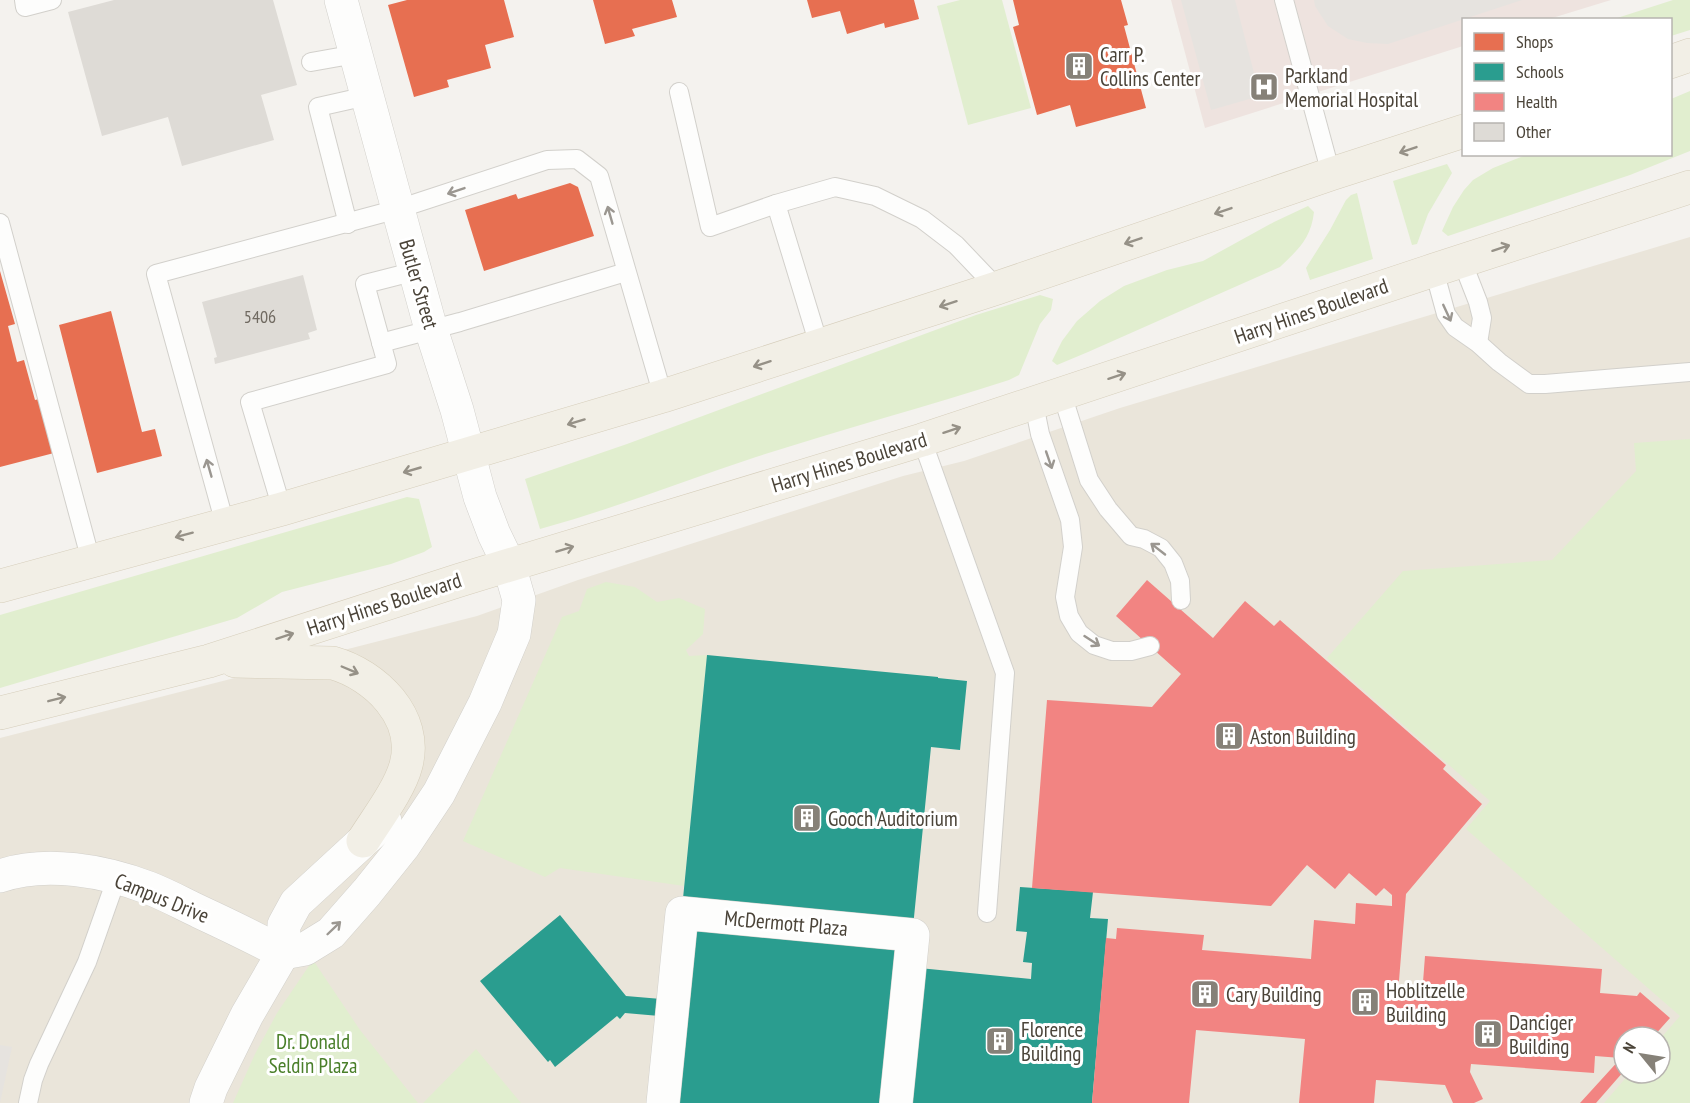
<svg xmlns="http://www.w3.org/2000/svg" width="1690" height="1103" font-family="'PT Sans Narrow',sans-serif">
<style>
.education{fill:#eae5da;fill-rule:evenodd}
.medical{fill:#eee3df}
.green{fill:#e1eecf}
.parking{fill:#e6e3df}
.shops{fill:#e76f51}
.schools{fill:#2a9d8f}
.health{fill:#f28482}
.building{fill:#dedbd6}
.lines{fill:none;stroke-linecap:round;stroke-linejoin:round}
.lane-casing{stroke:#d2d0cb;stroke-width:20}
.street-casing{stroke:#d2d0cb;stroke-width:34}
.primary-casing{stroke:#d6cebb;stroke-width:34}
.lane{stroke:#fdfdfc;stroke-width:18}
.street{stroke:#fdfdfc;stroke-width:33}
.primary{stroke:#f2efe6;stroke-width:33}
.oneway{stroke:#969187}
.oneway2{stroke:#9b9791}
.labels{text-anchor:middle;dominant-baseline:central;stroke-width:6;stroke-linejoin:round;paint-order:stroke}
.number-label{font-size:18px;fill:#706a61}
.poi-label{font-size:21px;fill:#4b4439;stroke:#fff;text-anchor:start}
.street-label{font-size:21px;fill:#4b4439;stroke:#fff}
.park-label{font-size:21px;fill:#4a7f2a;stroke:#fff}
</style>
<rect width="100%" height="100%" fill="#f4f2ee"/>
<path class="education" d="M1690 237V1103H0V738L477 616 578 580 903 476 964 461 1120 408ZM1624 1037H1660V1073H1624Z"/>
<polygon class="medical" points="1171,0 1611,0 1549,19 1464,20 1463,46 1205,128"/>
<g class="green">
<polygon points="960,0 1002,0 1031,108 968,125 937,6"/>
<polygon points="1673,0 1690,0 1690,30 1671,36 1670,20 1614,19"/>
<polygon points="1690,91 1690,151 1630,175 1448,236 1442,231 1453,207 1464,190 1473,180 1493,168 1526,155 1670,154 1671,99"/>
<polygon points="1447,164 1452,173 1428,214 1417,244 1412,245 1393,181"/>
<polygon points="1357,193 1373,259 1310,280 1306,268 1330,230 1346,200 1351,195"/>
<path d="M1308 206 1314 212C1311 238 1299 249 1280 267L1088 352 1057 365 1052 361 1062 341 1077 321 1100 301 1124 286 1167 270 1203 261 1274 222Z"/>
<path d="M1040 295 1053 299 1051 310 1040 324 1019 375 1009 380C925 407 840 430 756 457 684 481 613 509 540 529L525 479 627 444 976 315Z"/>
<polygon points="1690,439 1690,1103 1604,1103 1630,1073 1660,1073 1660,1039 1680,1016 1466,829 1490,801 1327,658 1403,571 1552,560 1636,471 1634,443"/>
<polygon points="407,497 419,499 432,547 424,552 391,564 282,592 237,618 0,688 0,615"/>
<polygon points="606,582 635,587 657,602 679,598 705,609 703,634 686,650 689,656 707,655 684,886 560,868 545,877 463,841 562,617 579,611 587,589"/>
<polygon points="313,960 360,1030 418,1103 233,1103 255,1054 277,1013"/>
<polygon points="476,1049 521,1103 423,1103"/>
</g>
<g class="parking">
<polygon points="1181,0 1235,0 1260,96 1211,110"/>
<polygon points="1314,0 1522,0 1388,44 1367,43 1348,39 1328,26 1315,6"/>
<polygon points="0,1045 12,1047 0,1103"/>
</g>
<g class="shops">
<polygon points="407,0 504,0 514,37 485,45 491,68 447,80 449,87 414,97 388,5"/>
<polygon points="593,0 672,0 677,17 632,29 635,36 605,44"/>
<polygon points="807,0 914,0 919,19 885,28 884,23 847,34 840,11 812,18"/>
<polygon points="1013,0 1121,0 1128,25 1124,26 1146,108 1076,127 1070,105 1037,115 1013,27 1019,25"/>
<polygon points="570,183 578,187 594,236 484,271 465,210 516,194 518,199"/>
<polygon points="0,271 15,324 8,326 17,362 24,360 35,400 39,399 54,453 0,467"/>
<polygon points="111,311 142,432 155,429 162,456 97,473 59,325"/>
</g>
<polygon class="schools" points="707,655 938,677 938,678 967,681 960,750 931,747 909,967 1031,979 1032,963 1023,962 1027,932 1016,931 1020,887 1093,892 1090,918 1108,919 1092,1103 663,1103 671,1017 625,1013 620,1019 617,1016 555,1067 550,1060 548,1062 480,981 560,915 626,996 673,1000"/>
<polygon class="health" points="1147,580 1213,638 1245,601 1274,626 1280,620 1446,765 1443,769 1482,804 1406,894 1398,993 1422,995 1425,956 1602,969 1600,993 1637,996 1640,992 1670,1018 1653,1037 1624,1037 1624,1071 1596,1103 1580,1103 1621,1058 1595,1056 1594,1073 1471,1064 1470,1072 1483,1099 1474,1103 1453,1103 1445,1085 1376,1080 1374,1103 1299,1103 1305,1039 1196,1030 1189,1103 1092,1103 1106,938 1116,939 1117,928 1204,935 1202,950 1311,959 1314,920 1355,924 1356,903 1392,906 1392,895 1384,888 1376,896 1349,873 1335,889 1307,865 1271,906 1032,888 1047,700 1152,707 1181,674 1116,616"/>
<g class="building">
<polygon points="114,0 273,0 297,85 261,95 274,140 182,166 168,117 102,136 68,12"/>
<polygon points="303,275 317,330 308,333 310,339 215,364 214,358 217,357 202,302"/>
</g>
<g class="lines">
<g class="lane-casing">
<g id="lane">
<polyline points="24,0 25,7 52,0"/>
<polyline points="1284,0 1331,174"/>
<polyline points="311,62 356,54"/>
<polyline points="679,92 710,227 776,204 819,345"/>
<polyline points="776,204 835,187 875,196 922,219 956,245 997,288"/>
<polyline points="0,223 91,561"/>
<polyline points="348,224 318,107 367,96"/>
<polyline points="1462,261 1478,302 1482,318 1478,343"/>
<polyline points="1434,270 1446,314 1455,327 1478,343 1499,362 1529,384 1545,384 1690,372"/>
<polyline points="381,343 460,322 626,272"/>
<polyline points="1062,394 1089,480 1108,509 1131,536 1144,539 1161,548 1173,563 1180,581 1181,600"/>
<polyline points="1034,404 1040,434 1070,520 1073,547 1065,597 1069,616 1079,633 1094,645 1112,651 1131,651 1150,646"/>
<polyline points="922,440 1005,673 987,913"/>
<polyline points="282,509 250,402 387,364 365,284 416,271"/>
<polyline points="225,524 156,274 398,209 547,160 577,159 599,176 663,396"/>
<polyline points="28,1103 33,1080 39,1064 87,962 117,877"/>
</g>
</g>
<g class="street-casing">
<g id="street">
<path d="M0 876C46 860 105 871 149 888 167 895 183 904 200 912 228 925 255 938 283 953"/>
<polyline points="283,953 305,949 331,933 367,892 403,847 439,793 485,703 514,634 519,600 509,565 494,534 480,497 457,410 431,329 398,209 341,0"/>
<polyline points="206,1103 211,1088 247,1015 283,953 284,925 296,903 385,821"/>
<polyline points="663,1103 682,913 913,935 896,1103"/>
</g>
</g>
<g class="primary-casing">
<g id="primary">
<polyline points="1670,62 1690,55"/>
<polyline points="0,586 282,509 663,396 997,288 1331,174 1464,131"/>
<path d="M235 661 333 663C375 675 419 717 406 765 400 789 376 820 363 841"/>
<polyline points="0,713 209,661 460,580 922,440 1434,270 1690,187"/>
</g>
</g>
<use href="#lane" class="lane"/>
<use href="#street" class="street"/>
<use href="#primary" class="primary"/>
</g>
<defs><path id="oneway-shaft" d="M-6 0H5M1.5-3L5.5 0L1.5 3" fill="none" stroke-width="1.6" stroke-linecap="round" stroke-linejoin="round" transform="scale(1.5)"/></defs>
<g class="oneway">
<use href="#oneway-shaft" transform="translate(1408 150) rotate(161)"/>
<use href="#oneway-shaft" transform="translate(1223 211) rotate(161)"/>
<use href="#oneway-shaft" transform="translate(1133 241) rotate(161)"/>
<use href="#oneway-shaft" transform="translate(1501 248) rotate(-18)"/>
<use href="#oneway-shaft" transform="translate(948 304) rotate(162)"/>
<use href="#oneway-shaft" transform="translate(762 364) rotate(162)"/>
<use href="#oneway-shaft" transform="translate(1117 376) rotate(-18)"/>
<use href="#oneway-shaft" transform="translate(576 422) rotate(163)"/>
<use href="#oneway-shaft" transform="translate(952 430) rotate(-18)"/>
<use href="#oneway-shaft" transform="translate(412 470) rotate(164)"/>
<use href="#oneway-shaft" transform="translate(184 535) rotate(165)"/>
<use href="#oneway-shaft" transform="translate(565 549) rotate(-17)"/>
<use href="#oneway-shaft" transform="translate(285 636) rotate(-18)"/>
<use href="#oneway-shaft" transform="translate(350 670) rotate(23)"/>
<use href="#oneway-shaft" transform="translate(57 699) rotate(-14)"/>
</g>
<g class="oneway2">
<use href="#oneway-shaft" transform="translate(456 191) rotate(161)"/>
<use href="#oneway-shaft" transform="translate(610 215) rotate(-106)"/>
<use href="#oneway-shaft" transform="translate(1447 313) rotate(65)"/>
<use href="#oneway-shaft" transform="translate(1049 460) rotate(71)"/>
<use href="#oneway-shaft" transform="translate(209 468) rotate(-106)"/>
<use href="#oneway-shaft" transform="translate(1158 549) rotate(-142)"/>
<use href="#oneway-shaft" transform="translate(1092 641) rotate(33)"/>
<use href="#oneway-shaft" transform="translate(334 928) rotate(-44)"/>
</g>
<defs>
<g id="building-square" transform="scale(1.5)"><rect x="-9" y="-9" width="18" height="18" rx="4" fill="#868178" stroke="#fff"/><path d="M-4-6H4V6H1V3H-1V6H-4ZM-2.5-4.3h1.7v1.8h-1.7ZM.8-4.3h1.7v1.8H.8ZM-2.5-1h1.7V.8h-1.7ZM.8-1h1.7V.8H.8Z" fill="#fff"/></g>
<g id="hospital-square" transform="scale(1.5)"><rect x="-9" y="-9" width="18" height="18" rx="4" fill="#868178" stroke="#fff"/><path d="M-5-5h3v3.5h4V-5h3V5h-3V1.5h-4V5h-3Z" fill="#fff"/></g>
</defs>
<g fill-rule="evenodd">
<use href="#building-square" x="1079" y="66"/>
<use href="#hospital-square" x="1264" y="87"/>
<use href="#building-square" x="1229" y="736"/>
<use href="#building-square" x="807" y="818"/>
<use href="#building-square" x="1205" y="994"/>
<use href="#building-square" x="1365" y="1002"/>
<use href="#building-square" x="1488" y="1034"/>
<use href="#building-square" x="1000" y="1041"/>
</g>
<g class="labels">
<g class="number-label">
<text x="260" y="316">5406</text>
</g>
<g class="poi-label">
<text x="1100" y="54">Carr P.<tspan x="1100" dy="24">Collins Center</tspan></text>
<text x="1285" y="75">Parkland<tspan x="1285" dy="24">Memorial Hospital</tspan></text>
<text x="1250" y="736">Aston Building</text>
<text x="828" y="818">Gooch Auditorium</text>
<text x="1386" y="990">Hoblitzelle<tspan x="1386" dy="24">Building</tspan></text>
<text x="1226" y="994">Cary Building</text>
<text x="1509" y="1022">Danciger<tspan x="1509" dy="24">Building</tspan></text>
<text x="1021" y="1029">Florence<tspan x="1021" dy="24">Building</tspan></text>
</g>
<g class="street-label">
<text transform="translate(419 284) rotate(74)">Butler Street</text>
<text transform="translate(1311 311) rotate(-19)">Harry Hines Boulevard</text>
<text transform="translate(849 462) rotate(-17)">Harry Hines Boulevard</text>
<text transform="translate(384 604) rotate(-18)">Harry Hines Boulevard</text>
<text transform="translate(162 898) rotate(22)">Campus Drive</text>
<text transform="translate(786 923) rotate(5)">McDermott Plaza</text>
</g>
<g class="park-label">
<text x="313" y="1041">Dr. Donald<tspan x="313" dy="24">Seldin Plaza</tspan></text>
</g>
</g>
<rect x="1462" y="18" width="210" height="138" fill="#ffffff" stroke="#b7b4b0" stroke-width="1.5"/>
<rect x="1474" y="33" width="30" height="18" fill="#e76f51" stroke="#b7b4b0" stroke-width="1.5"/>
<text x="1516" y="48" font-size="18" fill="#4b4439">Shops</text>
<rect x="1474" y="63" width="30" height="18" fill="#2a9d8f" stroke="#b7b4b0" stroke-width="1.5"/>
<text x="1516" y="78" font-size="18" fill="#4b4439">Schools</text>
<rect x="1474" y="93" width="30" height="18" fill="#f28482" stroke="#b7b4b0" stroke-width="1.5"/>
<text x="1516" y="108" font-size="18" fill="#4b4439">Health</text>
<rect x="1474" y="123" width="30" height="18" fill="#dedbd6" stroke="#b7b4b0" stroke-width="1.5"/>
<text x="1516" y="138" font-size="18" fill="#4b4439">Other</text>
<g transform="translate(1642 1055) rotate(300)"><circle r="28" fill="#ffffff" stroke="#b7b4b0" stroke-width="1.5"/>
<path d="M0-4.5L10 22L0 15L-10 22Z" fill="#868178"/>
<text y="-9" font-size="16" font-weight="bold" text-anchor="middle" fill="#4b4439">N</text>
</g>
</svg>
